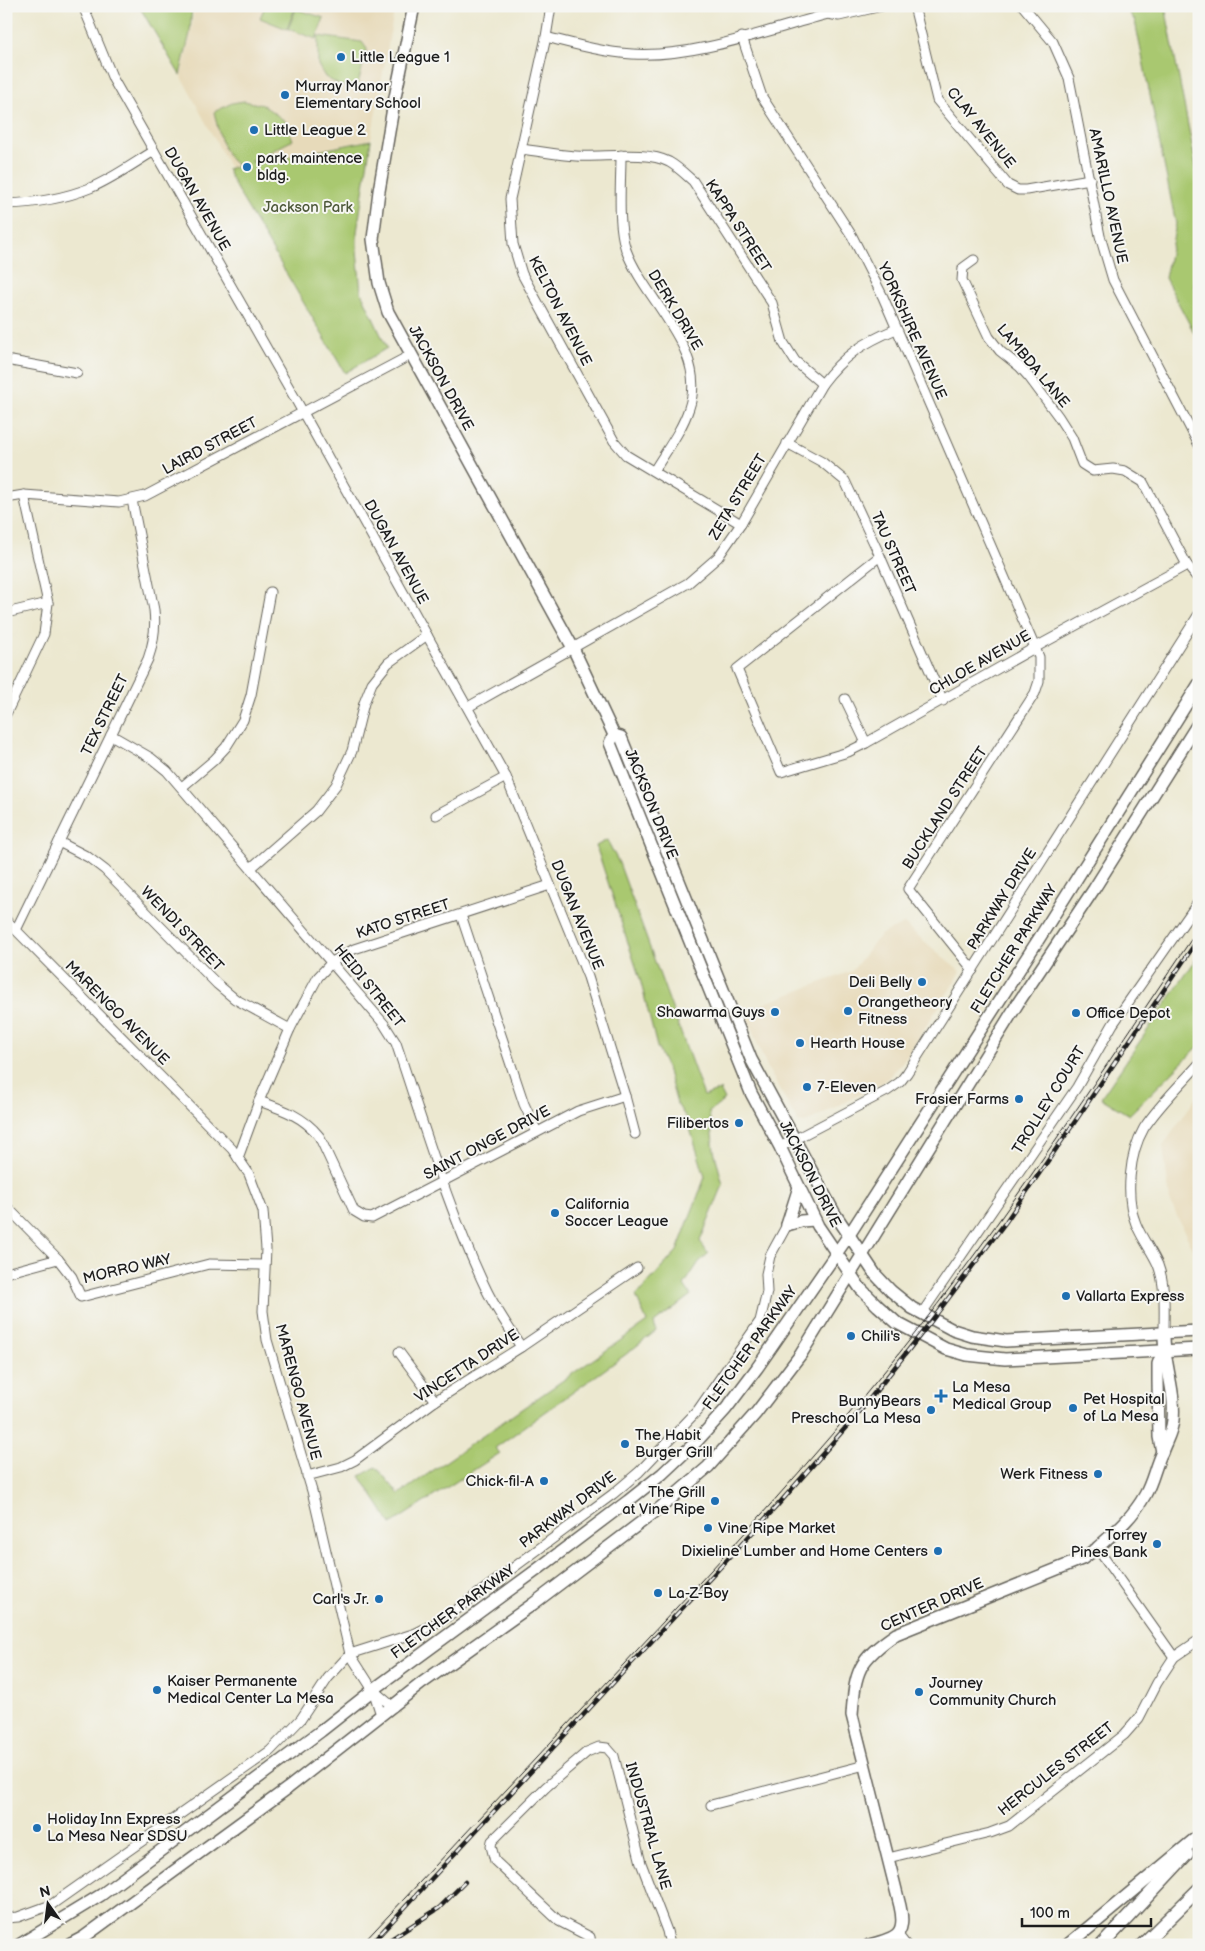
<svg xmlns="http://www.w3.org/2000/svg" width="1205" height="1951" font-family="'Balsamiq Sans',sans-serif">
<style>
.built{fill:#e7daba}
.green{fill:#a9c86f;stroke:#627246}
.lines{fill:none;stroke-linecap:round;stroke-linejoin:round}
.minor-casing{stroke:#65635b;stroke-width:11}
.major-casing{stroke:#65635b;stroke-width:14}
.highway-casing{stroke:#65635b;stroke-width:15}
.minor{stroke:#fff;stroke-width:9}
.major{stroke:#fff;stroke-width:11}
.highway{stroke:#fff;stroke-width:12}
.tram{stroke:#1c1c1c;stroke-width:1}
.rail-casing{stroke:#1c1c1c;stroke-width:4.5}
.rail{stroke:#f6f6f2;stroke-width:2.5;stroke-dasharray:8;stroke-linecap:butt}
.poi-dot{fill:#1f6fb2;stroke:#f6f6f2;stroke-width:2}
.labels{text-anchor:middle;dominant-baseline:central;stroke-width:4;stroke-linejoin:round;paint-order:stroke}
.poi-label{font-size:15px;fill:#1c1c1c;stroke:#f6f6f2;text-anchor:start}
.street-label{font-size:15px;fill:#1c1c1c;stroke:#f6f6f2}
.park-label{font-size:15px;fill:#4d5839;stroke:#f6f6f2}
</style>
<rect width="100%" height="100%" fill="#f6f6f2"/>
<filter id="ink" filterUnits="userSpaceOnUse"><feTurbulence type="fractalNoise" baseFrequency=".02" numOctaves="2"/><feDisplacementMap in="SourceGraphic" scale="10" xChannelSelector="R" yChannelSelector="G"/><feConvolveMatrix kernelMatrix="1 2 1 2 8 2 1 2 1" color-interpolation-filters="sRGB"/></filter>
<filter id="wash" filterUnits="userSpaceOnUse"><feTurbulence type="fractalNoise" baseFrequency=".0096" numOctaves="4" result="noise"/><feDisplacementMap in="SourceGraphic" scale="20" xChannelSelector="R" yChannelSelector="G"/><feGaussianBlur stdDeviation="1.12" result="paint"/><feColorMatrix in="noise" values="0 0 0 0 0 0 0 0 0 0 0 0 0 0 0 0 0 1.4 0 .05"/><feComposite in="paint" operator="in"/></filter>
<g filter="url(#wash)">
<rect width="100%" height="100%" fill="#ece8d0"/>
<g class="built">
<polygon points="194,6 395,6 371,139 230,168 181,76 192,28"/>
<polygon points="904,924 961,972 903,1062 885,1081 805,1123 798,1122 768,1069 744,1011 852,971 880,935"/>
<polygon points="1199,1093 1199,1263 1170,1201 1163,1146"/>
</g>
<g class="green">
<polygon points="139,6 192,6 190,33 180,75"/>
<polygon points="265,6 291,6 295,8 287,29 260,18"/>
<polygon points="1125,6 1165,6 1199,182 1199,245 1194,287 1199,298 1199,342 1165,278 1176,224 1135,21"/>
<polygon points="296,9 324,18 316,39 288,29"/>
<polygon points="318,36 362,42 367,49 358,84 341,86 325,77 318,65"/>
<path d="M244 101 263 105 285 121 293 140 250 162 279 159 371 140 357 232V250L361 292 387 348 345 373 236 188 227 169 240 165C223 162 218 127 214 112L232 103Z"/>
<polygon points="607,840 619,863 704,1096 720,1090 725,1100 709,1112 714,1150 723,1185 700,1241 708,1254 699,1262 684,1285 691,1295 654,1323 656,1331 625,1355 495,1448 500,1453 391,1524 360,1476 376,1467 399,1494 647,1322 636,1296 677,1251 705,1177 687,1119 677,1104 667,1068 657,1047 640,979 596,846"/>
<polygon points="1199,955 1199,1046 1129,1115 1101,1098"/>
</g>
</g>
<g filter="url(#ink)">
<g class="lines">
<g class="minor-casing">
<g id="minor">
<polyline points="83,6 113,79 296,400 506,777 588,977 625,1096 635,1134"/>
<polyline points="551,6 546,37 510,199 513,244 522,274 614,441 626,455 741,524"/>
<polyline points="816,6 828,14"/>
<polyline points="914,6 937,100 1008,185 1018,190 1026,190 1090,179"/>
<polyline points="1023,6 1053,42 1069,78 1100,236 1113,280 1199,445"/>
<path d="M546 37C574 44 602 52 632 54 694 58 768 30 828 14L839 16 882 6"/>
<polyline points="742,37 762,97 852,236 883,297 1039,657 1039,681 1035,693 908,889 973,970"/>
<path d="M521 149C539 151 558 155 576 156 601 158 646 150 669 162 678 167 686 175 693 181L772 303 783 342 795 361 822 384"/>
<path d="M621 155C621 185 617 223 626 250 645 301 709 350 689 408 682 430 666 451 654 471"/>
<path d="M6 204C35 203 63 199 90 188 112 179 134 163 154 151"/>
<polyline points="974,260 963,268 962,280 989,337 1000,351 1020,367 1029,377 1058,416 1072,438 1082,464 1093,471 1113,469 1125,471 1143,482 1187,565 1199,580"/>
<polyline points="6,360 77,373"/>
<polyline points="787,443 822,462 845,481 880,556 943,701"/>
<polyline points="6,498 24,495 119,502 145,496 411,355"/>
<polyline points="880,556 737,669 781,772 848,752 866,743 1036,647 1187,565"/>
<polyline points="6,613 48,603"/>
<polyline points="845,699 866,743"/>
<path d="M468 707 688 583 718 557 741 524 822 384C844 355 863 343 896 329"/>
<polyline points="6,714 44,634 48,603 24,495"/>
<path d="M111 735 151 758 167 771 384 1024 396 1043C424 1126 449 1212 487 1291 497 1311 510 1329 521 1347"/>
<polyline points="182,787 214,760 226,747 243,720 251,695 270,592"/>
<polyline points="436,815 506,777"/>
<polyline points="59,842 88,857 105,870 217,984 235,999 290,1029"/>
<polyline points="251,868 316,811 336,785 352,751 364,703 372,683 388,663 427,635"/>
<polyline points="461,915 524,1104 537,1132"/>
<polyline points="6,920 232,1149 249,1174 263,1211 266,1249 263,1311 267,1340 312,1491 350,1654 373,1690 381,1715"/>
<path d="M16 930 148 659C154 642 156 627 154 610L132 500"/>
<path d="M259 1101C282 1109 303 1116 319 1136L354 1211 364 1217 372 1218 578 1111 625 1096"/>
<polyline points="780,1147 887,1091 900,1082 907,1073 1199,614"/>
<polyline points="238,1158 259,1101 290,1029 318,977 332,962 354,949 550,885"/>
<polyline points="6,1206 58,1259 72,1277 81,1297 209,1264 264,1265"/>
<polyline points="6,1273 58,1259"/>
<polyline points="922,1313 1077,1087 1113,1024 1199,901"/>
<path d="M1164 1333C1164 1311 1166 1286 1158 1265 1152 1251 1142 1239 1136 1224 1125 1197 1129 1154 1144 1128 1159 1105 1180 1085 1199 1064"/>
<polyline points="399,1352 435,1401"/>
<polyline points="307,1476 341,1467 355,1460 435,1401 521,1347 637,1268"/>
<polyline points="1093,1551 1097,1548 1174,1657"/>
<polyline points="373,1690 393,1707"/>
<polyline points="711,1805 865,1765"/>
<polyline points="888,1858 990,1833 1009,1826 1124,1735 1139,1718 1157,1683 1174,1657 1199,1640"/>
<polyline points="6,1918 18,1917 51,1905 270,1751 301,1719 328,1678 350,1654 416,1633 444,1619 613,1494 639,1472 698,1410 760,1321 767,1292 766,1274 770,1256 787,1225"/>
<polyline points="898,1935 906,1945"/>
<polyline points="591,1945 590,1937 559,1921 495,1861 491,1846 492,1841 546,1787 587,1752 599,1747 607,1748 614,1756 641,1863 667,1931 670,1945"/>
</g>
</g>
<g class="major-casing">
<g id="major">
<polyline points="414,6 394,102 379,191 373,239 379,283 388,312 573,648 614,735 610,743 751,1093 780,1147 818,1226 860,1288 878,1306 897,1323 946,1349 967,1355 1005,1359 1199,1349"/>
<polyline points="614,735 621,737 751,1059 835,1214 875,1274 891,1291 912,1308 953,1330 972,1336 1006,1341 1199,1331"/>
<polyline points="787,1225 799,1187"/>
<polyline points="787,1225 801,1221 815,1220"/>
<polyline points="1162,1452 1159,1437 1158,1381 1158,1364 1163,1351"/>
<path d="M1097 1548C1115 1532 1133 1517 1145 1495 1153 1481 1155 1466 1162 1452 1166 1441 1172 1432 1173 1420 1176 1390 1163 1362 1164 1333"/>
<polyline points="19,1945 101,1895 321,1731 373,1690 538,1569 628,1501 662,1474 697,1441 726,1409 757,1368 849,1235 1040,937 1199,684"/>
<polyline points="69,1945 84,1937 288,1788 422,1683 533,1604 660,1508 708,1467 756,1413 801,1354 1018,1003 1094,889 1199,722"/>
<path d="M869 1945C895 1938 907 1936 900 1906L852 1715C855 1671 858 1660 896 1634L1082 1559 1093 1551"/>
</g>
</g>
<g class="highway-casing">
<g id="highway">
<polyline points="1068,1945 1199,1836"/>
<polyline points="1102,1945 1187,1854"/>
<polyline points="1142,1945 1199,1889"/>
</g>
</g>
<use href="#minor" class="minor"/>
<use href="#major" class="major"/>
<use href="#highway" class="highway"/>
<path class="tram" d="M361 1945C449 1851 537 1757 624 1664 718 1563 811 1463 897 1356 1006 1220 1101 1072 1199 928"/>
<g class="rail-casing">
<g id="rail">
<polyline points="370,1945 777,1506 861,1410 929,1324 1005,1223 1074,1123 1199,938"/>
<polyline points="382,1945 439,1908 465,1882"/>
</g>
</g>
<use href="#rail" class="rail"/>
</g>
</g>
<g class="poi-dot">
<circle cx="341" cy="57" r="5"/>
<circle cx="285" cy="95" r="5"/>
<circle cx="254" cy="130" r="5"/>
<circle cx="247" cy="167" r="5"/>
<circle cx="922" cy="982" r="5"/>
<circle cx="848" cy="1011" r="5"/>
<circle cx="775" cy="1012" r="5"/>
<circle cx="1076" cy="1013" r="5"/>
<circle cx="800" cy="1043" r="5"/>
<circle cx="807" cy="1087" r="5"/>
<circle cx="1019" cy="1099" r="5"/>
<circle cx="739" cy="1123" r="5"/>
<circle cx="555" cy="1213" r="5"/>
<circle cx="1066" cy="1296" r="5"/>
<circle cx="851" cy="1336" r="5"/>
<path d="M938.5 1388.5h5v5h5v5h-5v5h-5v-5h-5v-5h5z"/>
<circle cx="1073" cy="1408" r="5"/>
<circle cx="931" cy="1410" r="5"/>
<circle cx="625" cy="1444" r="5"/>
<circle cx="1098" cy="1474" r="5"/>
<circle cx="544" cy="1481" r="5"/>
<circle cx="715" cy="1501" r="5"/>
<circle cx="708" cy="1528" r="5"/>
<circle cx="1157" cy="1544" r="5"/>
<circle cx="938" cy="1551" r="5"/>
<circle cx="658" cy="1593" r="5"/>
<circle cx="379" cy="1599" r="5"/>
<circle cx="157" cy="1690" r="5"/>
<circle cx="919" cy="1692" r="5"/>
<circle cx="37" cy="1828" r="5"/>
</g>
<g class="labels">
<g class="poi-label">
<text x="351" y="57">Little League 1</text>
<text x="295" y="86">Murray Manor<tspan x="295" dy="17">Elementary School</tspan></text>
<text x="264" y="130">Little League 2</text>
<text x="257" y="158">park maintence<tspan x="257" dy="17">bldg.</tspan></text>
<text x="912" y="982" text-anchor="end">Deli Belly</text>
<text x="858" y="1002">Orangetheory<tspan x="858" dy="17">Fitness</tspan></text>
<text x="765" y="1012" text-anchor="end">Shawarma Guys</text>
<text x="1086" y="1013">Office Depot</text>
<text x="810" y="1043">Hearth House</text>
<text x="817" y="1087">7-Eleven</text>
<text x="1009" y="1099" text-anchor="end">Frasier Farms</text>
<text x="729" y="1123" text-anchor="end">Filibertos</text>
<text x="565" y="1204">California<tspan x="565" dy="17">Soccer League</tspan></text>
<text x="1076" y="1296">Vallarta Express</text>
<text x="861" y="1336">Chili's</text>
<text x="952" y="1387">La Mesa<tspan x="952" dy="17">Medical Group</tspan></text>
<text x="1083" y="1399">Pet Hospital<tspan x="1083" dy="17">of La Mesa</tspan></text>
<text x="921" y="1401" text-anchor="end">BunnyBears<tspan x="921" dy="17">Preschool La Mesa</tspan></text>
<text x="635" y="1435">The Habit<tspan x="635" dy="17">Burger Grill</tspan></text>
<text x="1088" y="1474" text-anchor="end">Werk Fitness</text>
<text x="534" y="1481" text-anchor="end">Chick-fil-A</text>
<text x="705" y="1492" text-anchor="end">The Grill<tspan x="705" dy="17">at Vine Ripe</tspan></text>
<text x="718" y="1528">Vine Ripe Market</text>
<text x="1147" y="1535" text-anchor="end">Torrey<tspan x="1147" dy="17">Pines Bank</tspan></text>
<text x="928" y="1551" text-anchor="end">Dixieline Lumber and Home Centers</text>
<text x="668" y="1593">La-Z-Boy</text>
<text x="369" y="1599" text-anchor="end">Carl's Jr.</text>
<text x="167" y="1681">Kaiser Permanente<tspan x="167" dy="17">Medical Center La Mesa</tspan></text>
<text x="929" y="1683">Journey<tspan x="929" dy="17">Community Church</tspan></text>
<text x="47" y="1819">Holiday Inn Express<tspan x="47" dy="17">La Mesa Near SDSU</tspan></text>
</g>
<g class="street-label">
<text transform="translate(981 128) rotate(51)">CLAY AVENUE</text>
<text transform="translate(1108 196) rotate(78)">AMARILLO AVENUE</text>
<text transform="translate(197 199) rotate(60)">DUGAN AVENUE</text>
<text transform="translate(738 226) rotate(57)">KAPPA STREET</text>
<text transform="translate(675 310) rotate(59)">DERK DRIVE</text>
<text transform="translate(560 311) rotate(63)">KELTON AVENUE</text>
<text transform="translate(912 331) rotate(66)">YORKSHIRE AVENUE</text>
<text transform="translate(1033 366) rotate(50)">LAMBDA LANE</text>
<text transform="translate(441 378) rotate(61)">JACKSON DRIVE</text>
<text transform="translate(210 446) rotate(-28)">LAIRD STREET</text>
<text transform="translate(738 497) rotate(-59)">ZETA STREET</text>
<text transform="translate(396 552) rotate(61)">DUGAN AVENUE</text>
<text transform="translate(893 553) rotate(66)">TAU STREET</text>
<text transform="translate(980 663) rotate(-30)">CHLOE AVENUE</text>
<text transform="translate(105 715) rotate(-64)">TEX STREET</text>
<text transform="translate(651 804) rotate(68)">JACKSON DRIVE</text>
<text transform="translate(945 808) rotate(-57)">BUCKLAND STREET</text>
<text transform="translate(1002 899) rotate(-58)">PARKWAY DRIVE</text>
<text transform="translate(577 915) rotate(68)">DUGAN AVENUE</text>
<text transform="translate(403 919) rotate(-18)">KATO STREET</text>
<text transform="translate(182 929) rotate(46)">WENDI STREET</text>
<text transform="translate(1014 949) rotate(-58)">FLETCHER PARKWAY</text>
<text transform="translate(369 986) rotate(51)">HEIDI STREET</text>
<text transform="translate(117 1013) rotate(45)">MARENGO AVENUE</text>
<text transform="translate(1049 1100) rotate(-58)">TROLLEY COURT</text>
<text transform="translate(487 1143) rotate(-28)">SAINT ONGE DRIVE</text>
<text transform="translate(810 1174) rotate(63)">JACKSON DRIVE</text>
<text transform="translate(127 1269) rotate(-13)">MORRO WAY</text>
<text transform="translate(750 1348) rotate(-54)">FLETCHER PARKWAY</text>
<text transform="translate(467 1366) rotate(-33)">VINCETTA DRIVE</text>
<text transform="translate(298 1392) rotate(75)">MARENGO AVENUE</text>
<text transform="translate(568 1510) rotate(-37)">PARKWAY DRIVE</text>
<text transform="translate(932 1605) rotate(-24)">CENTER DRIVE</text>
<text transform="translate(453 1612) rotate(-36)">FLETCHER PARKWAY</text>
<text transform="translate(1056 1769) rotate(-38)">HERCULES STREET</text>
<text transform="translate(648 1826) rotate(74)">INDUSTRIAL LANE</text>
</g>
<g class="park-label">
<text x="308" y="207">Jackson Park</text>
</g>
</g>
<rect width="1205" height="1951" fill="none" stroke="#f6f6f2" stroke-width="25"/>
<g transform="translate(48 1904) rotate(346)" stroke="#f6f6f2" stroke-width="4" paint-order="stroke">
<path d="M0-4L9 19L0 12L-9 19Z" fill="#1c1c1c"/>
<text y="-8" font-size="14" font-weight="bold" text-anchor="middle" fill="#1c1c1c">N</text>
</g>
<path d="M1022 1918v8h129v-8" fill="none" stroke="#1c1c1c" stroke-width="2.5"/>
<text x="1030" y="1918" font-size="15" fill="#1c1c1c" stroke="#f6f6f2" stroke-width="4" paint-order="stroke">100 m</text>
</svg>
